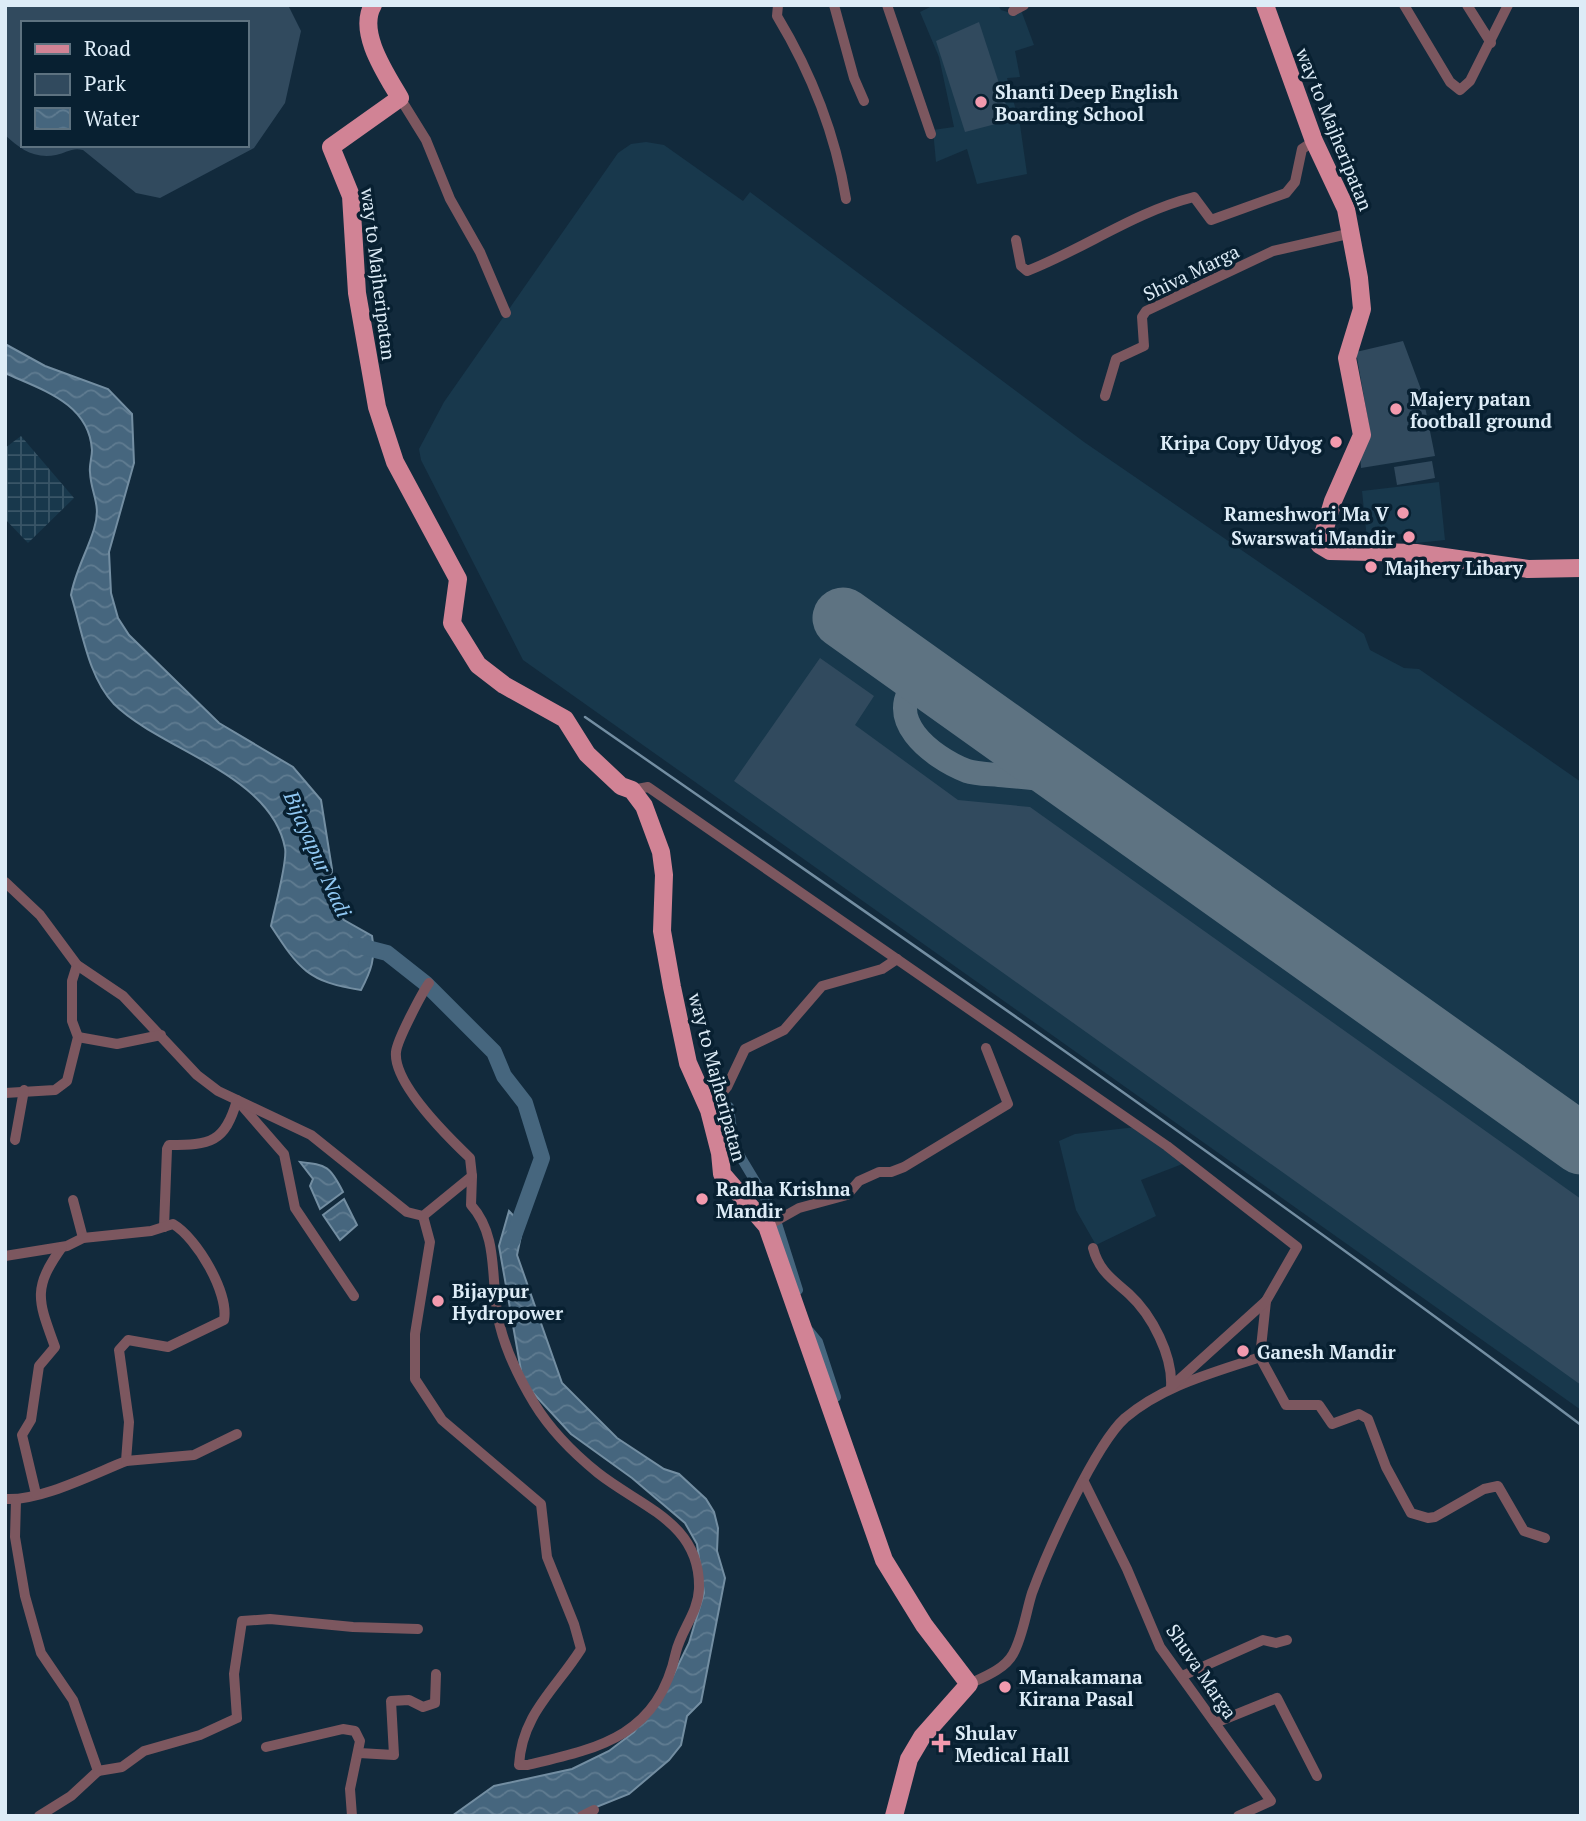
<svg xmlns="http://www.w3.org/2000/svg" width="1586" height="1821" font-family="'PT Serif',serif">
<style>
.built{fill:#18384c}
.industrial{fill:url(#industrial-grid)}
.green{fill:#314a5e;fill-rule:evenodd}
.water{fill:url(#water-waves);stroke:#738ea2;stroke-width:2}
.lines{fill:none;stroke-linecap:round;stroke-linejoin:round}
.stream{stroke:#738ea2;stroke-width:2.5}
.canal{stroke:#46667e;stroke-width:10}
.river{stroke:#46667e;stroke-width:16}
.taxiway{stroke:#5e7382;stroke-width:24}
.runway{stroke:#5e7382;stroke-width:61}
.minor{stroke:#7c575f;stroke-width:10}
.primary{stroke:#d18395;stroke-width:18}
.poi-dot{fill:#f29aae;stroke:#082031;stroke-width:2.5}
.labels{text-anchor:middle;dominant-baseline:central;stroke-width:7;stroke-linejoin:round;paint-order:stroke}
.poi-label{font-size:19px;font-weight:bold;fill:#ddecf7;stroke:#082031;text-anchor:start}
.street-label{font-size:19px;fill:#ddecf7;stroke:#082031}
.water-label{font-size:21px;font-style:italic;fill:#90c8f3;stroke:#082031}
</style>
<defs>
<pattern id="industrial-grid" width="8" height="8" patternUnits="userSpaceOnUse" patternTransform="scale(1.75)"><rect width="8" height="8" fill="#18384c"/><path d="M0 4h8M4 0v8" fill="none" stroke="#395567"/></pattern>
<pattern id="water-waves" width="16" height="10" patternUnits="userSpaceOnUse" patternTransform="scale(1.75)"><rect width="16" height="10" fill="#46667e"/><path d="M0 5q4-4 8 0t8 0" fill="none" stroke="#607c91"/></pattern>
</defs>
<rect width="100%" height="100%" fill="#122a3c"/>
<g class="built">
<polygon points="934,5 998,5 1001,10 1014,14 1021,10 1034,45 1015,51 1020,77 1007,78 1020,125 1027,174 977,184 967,149 936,162 933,130 954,127 939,57 920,12"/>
<polygon points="646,142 664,145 743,201 750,192 1084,442 1364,634 1370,650 1404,668 1419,669 1581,782 1581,1410 523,660 421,460 419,449 444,402 618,153 631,144"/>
<polygon points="1439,482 1445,540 1416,543 1415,532 1367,539 1362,491"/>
<polygon points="1136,1127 1185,1163 1141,1180 1156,1216 1096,1245 1076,1210 1059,1141 1075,1134"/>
</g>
<polygon class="industrial" points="21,436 74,498 28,543 5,519 5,448"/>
<g class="green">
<path d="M5 5H288L301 31 285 103 254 148 160 198 136 193 83 150C72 147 66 153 56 155 34 159 20 149 5 135ZM23 23H247V145H23Z"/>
<polygon points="979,22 1011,120 965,132 936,41"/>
<polygon points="1403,341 1422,392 1435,456 1361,468 1360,451 1369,426 1356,352"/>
<polygon points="1432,461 1435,478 1397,485 1394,467"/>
<polygon points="820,658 874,696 855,725 958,800 1030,807 1581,1199 1581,1385 734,781"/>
</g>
<g class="water">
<path d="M5 344 45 366 108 389 132 414 134 463 109 552 111 593 118 618 129 635 219 723 293 767 321 800 332 869 330 900 344 920 372 936C376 958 371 971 361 990 308 982 299 969 271 926 274 910 288 861 285 848 271 774 162 751 114 704 88 677 82 630 71 595 75 572 87 552 94 529 102 504 91 495 90 472 89 465 92 458 92 450 89 403 42 390 5 373Z"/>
<path d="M300 1162C327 1165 330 1166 343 1192L320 1209 310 1186 313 1179Z"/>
<polygon points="344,1199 357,1225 340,1240 323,1215"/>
<polygon points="509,1211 523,1226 517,1255 562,1383 617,1438 664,1469 679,1474 706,1499 714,1512 718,1528 717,1551 725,1578 701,1702 687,1716 681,1745 669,1760 629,1794 574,1816 452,1816 494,1786 572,1769 609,1751 634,1732 668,1686 689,1643 704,1593 697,1544 685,1523 632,1478 571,1434 523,1382 499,1246"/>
</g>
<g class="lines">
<path class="stream" d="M585 717C919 949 1255 1180 1581 1425"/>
<g class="canal">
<polyline points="729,1107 734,1146 773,1211 798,1290"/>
<polyline points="809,1331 818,1342 836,1397"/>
</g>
<polyline class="river" points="356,945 387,953 425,983 494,1052 504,1076 525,1103 542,1158 512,1241"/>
<path class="taxiway" d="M995 727C971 702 966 657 919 680 880 717 931 757 967 771 976 774 988 774 999 775 1034 778 1063 779 1093 797"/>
<polyline class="runway" points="843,618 1581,1144"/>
<g class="minor">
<path d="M778 5 777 16C812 74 835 132 846 199"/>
<polyline points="834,5 854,78 864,101"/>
<polyline points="887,5 931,134"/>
<polyline points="1404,5 1450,82 1460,90 1470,81 1508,5"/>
<polyline points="1467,5 1491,43"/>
<polyline points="1013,11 1024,5"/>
<polyline points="400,98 426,140 450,199 480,252 506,313"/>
<path d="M1016 240 1021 266 1027 271C1084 249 1134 212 1194 197L1211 220 1286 193 1295 182 1302 149 1314 141"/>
<polyline points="1105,396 1116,359 1144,346 1142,317 1146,311 1273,251 1352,233"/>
<path d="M632 790 648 787 1167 1146 1297 1247 1266 1301 1260 1357C1213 1373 1164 1385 1125 1418 1095 1445 1047 1552 1032 1593 1026 1612 1023 1636 1013 1654 1005 1669 984 1677 969 1684"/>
<polyline points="5,882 40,915 77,965 123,996 197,1075 218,1091 237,1100 284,1154 295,1208 354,1296"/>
<polyline points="78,1037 117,1044 161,1035"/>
<polyline points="5,1093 55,1090 67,1081 78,1037 72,1021 72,981 77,965"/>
<polyline points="709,1110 727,1087 745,1049 784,1030 822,986 882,969 897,959"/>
<polyline points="15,1140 24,1090"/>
<polyline points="73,1200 83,1238"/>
<path d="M423 1216 430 1242 415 1334V1379L442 1420 541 1504 547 1557 574 1624 581 1649C555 1690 522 1714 519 1765H528C600 1748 658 1736 676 1652 681 1630 698 1613 699 1589 701 1523 641 1507 598 1473 572 1452 551 1431 534 1403 519 1378 507 1354 500 1326 489 1286 501 1238 471 1205L472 1176"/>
<polyline points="767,1226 799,1208 847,1195 859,1181 879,1172 891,1172 904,1167 1008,1104 986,1048"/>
<path d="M164 1227 167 1149 169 1145C210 1145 225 1143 237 1100L311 1135 407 1212 423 1216 472 1176 470 1158C448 1137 393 1083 396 1052 397 1040 422 993 429 983"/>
<path d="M1093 1248C1099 1271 1112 1279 1129 1294 1152 1315 1173 1356 1171 1387L1266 1301"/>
<path d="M5 1256 67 1246 83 1238 151 1231 173 1224C197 1238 229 1293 224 1320L168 1347 128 1340 119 1350 129 1422 126 1461C93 1474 41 1501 5 1499"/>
<polyline points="1260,1357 1286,1405 1319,1405 1332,1424 1359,1414 1368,1419 1386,1467 1411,1513 1428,1518 1435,1517 1484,1489 1498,1486 1524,1531 1545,1538"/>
<polyline points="126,1461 194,1455 237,1434"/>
<polyline points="1084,1482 1127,1569 1160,1647 1271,1801 1238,1816"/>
<path d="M36 1494 22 1435 31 1420 39 1366 55 1347C38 1300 32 1289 62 1247"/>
<polyline points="16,1500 15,1537 25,1596 41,1653 73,1700 98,1771 71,1796 39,1816"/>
<polyline points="1182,1676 1263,1640 1276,1643 1287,1640"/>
<polyline points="1215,1723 1277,1698 1317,1776"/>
<polyline points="266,1747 343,1729 355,1731 360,1741 350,1789 352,1816"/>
<polyline points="359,1753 394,1755 391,1701 409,1700 423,1707 435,1703 436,1674"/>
<polyline points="98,1771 122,1767 144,1751 200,1735 237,1718 234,1674 242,1621 270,1619 353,1627 418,1629"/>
<polyline points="582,1816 594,1810"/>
</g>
<g class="primary">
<path d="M373 5C357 32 386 74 400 98L331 147 351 196 357 293 377 407 395 462 458 579 452 623 478 665 504 685 565 719 587 754 621 786 632 790 644 806 661 852 664 875 662 931 672 987 688 1063 709 1110 720 1153 722 1174 767 1226 884 1560 924 1625 969 1684 922 1737 909 1759 894 1816"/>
<polyline points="1265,5 1314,141 1346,209 1359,278 1362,309 1347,358 1362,435 1333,501 1320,545 1330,551 1416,553 1528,569 1581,568"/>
</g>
</g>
<g class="poi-dot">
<circle cx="981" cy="102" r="7"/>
<circle cx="1396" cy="409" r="7"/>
<circle cx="1336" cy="442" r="7"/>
<circle cx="1403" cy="513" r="7"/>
<circle cx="1409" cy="537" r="7"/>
<circle cx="1371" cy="567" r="7"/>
<circle cx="702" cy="1199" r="7"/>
<circle cx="438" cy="1301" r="7"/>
<circle cx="1243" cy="1351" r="7"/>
<circle cx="1005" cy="1687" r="7"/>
<path d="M937.5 1732.5h7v7h7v7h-7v7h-7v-7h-7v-7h7z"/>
</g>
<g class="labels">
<g class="poi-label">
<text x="995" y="91">Shanti Deep English<tspan x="995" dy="22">Boarding School</tspan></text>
<text x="1410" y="398">Majery patan<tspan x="1410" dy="22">football ground</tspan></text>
<text x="1322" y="442" text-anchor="end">Kripa Copy Udyog</text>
<text x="1389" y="513" text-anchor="end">Rameshwori Ma V</text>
<text x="1395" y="537" text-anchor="end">Swarswati Mandir</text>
<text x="1385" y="567">Majhery Libary</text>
<text x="716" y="1188">Radha Krishna<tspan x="716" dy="22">Mandir</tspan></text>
<text x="452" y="1290">Bijaypur<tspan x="452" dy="22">Hydropower</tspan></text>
<text x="1257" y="1351">Ganesh Mandir</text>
<text x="1019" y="1676">Manakamana<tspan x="1019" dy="22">Kirana Pasal</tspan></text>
<text x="955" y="1732">Shulav<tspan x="955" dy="22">Medical Hall</tspan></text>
</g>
<g class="street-label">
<text transform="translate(1335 129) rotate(68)">way to Majheripatan</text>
<text transform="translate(1191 272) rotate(-26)">Shiva Marga</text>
<text transform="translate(379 274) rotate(83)">way to Majheripatan</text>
<text transform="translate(718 1077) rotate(75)">way to Majheripatan</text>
<text transform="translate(1202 1671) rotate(56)">Shuva Marga</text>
</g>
<g class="water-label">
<text transform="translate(318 854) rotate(66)">Bijayapur Nadi</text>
</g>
</g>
<rect width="1586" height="1821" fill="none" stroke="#ddecf7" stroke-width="14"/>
<rect x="21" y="21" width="228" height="126" fill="#082031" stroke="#5d7280" stroke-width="2"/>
<rect x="35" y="44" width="35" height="10" fill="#d18395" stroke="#5d7280" stroke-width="2"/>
<text x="84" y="56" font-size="21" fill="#ddecf7">Road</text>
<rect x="35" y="74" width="35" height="21" fill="#314a5e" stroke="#5d7280" stroke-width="2"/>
<text x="84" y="91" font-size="21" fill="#ddecf7">Park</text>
<rect x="35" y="108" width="35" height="21" fill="url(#water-waves)" stroke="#5d7280" stroke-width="2"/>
<text x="84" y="126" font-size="21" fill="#ddecf7">Water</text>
</svg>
